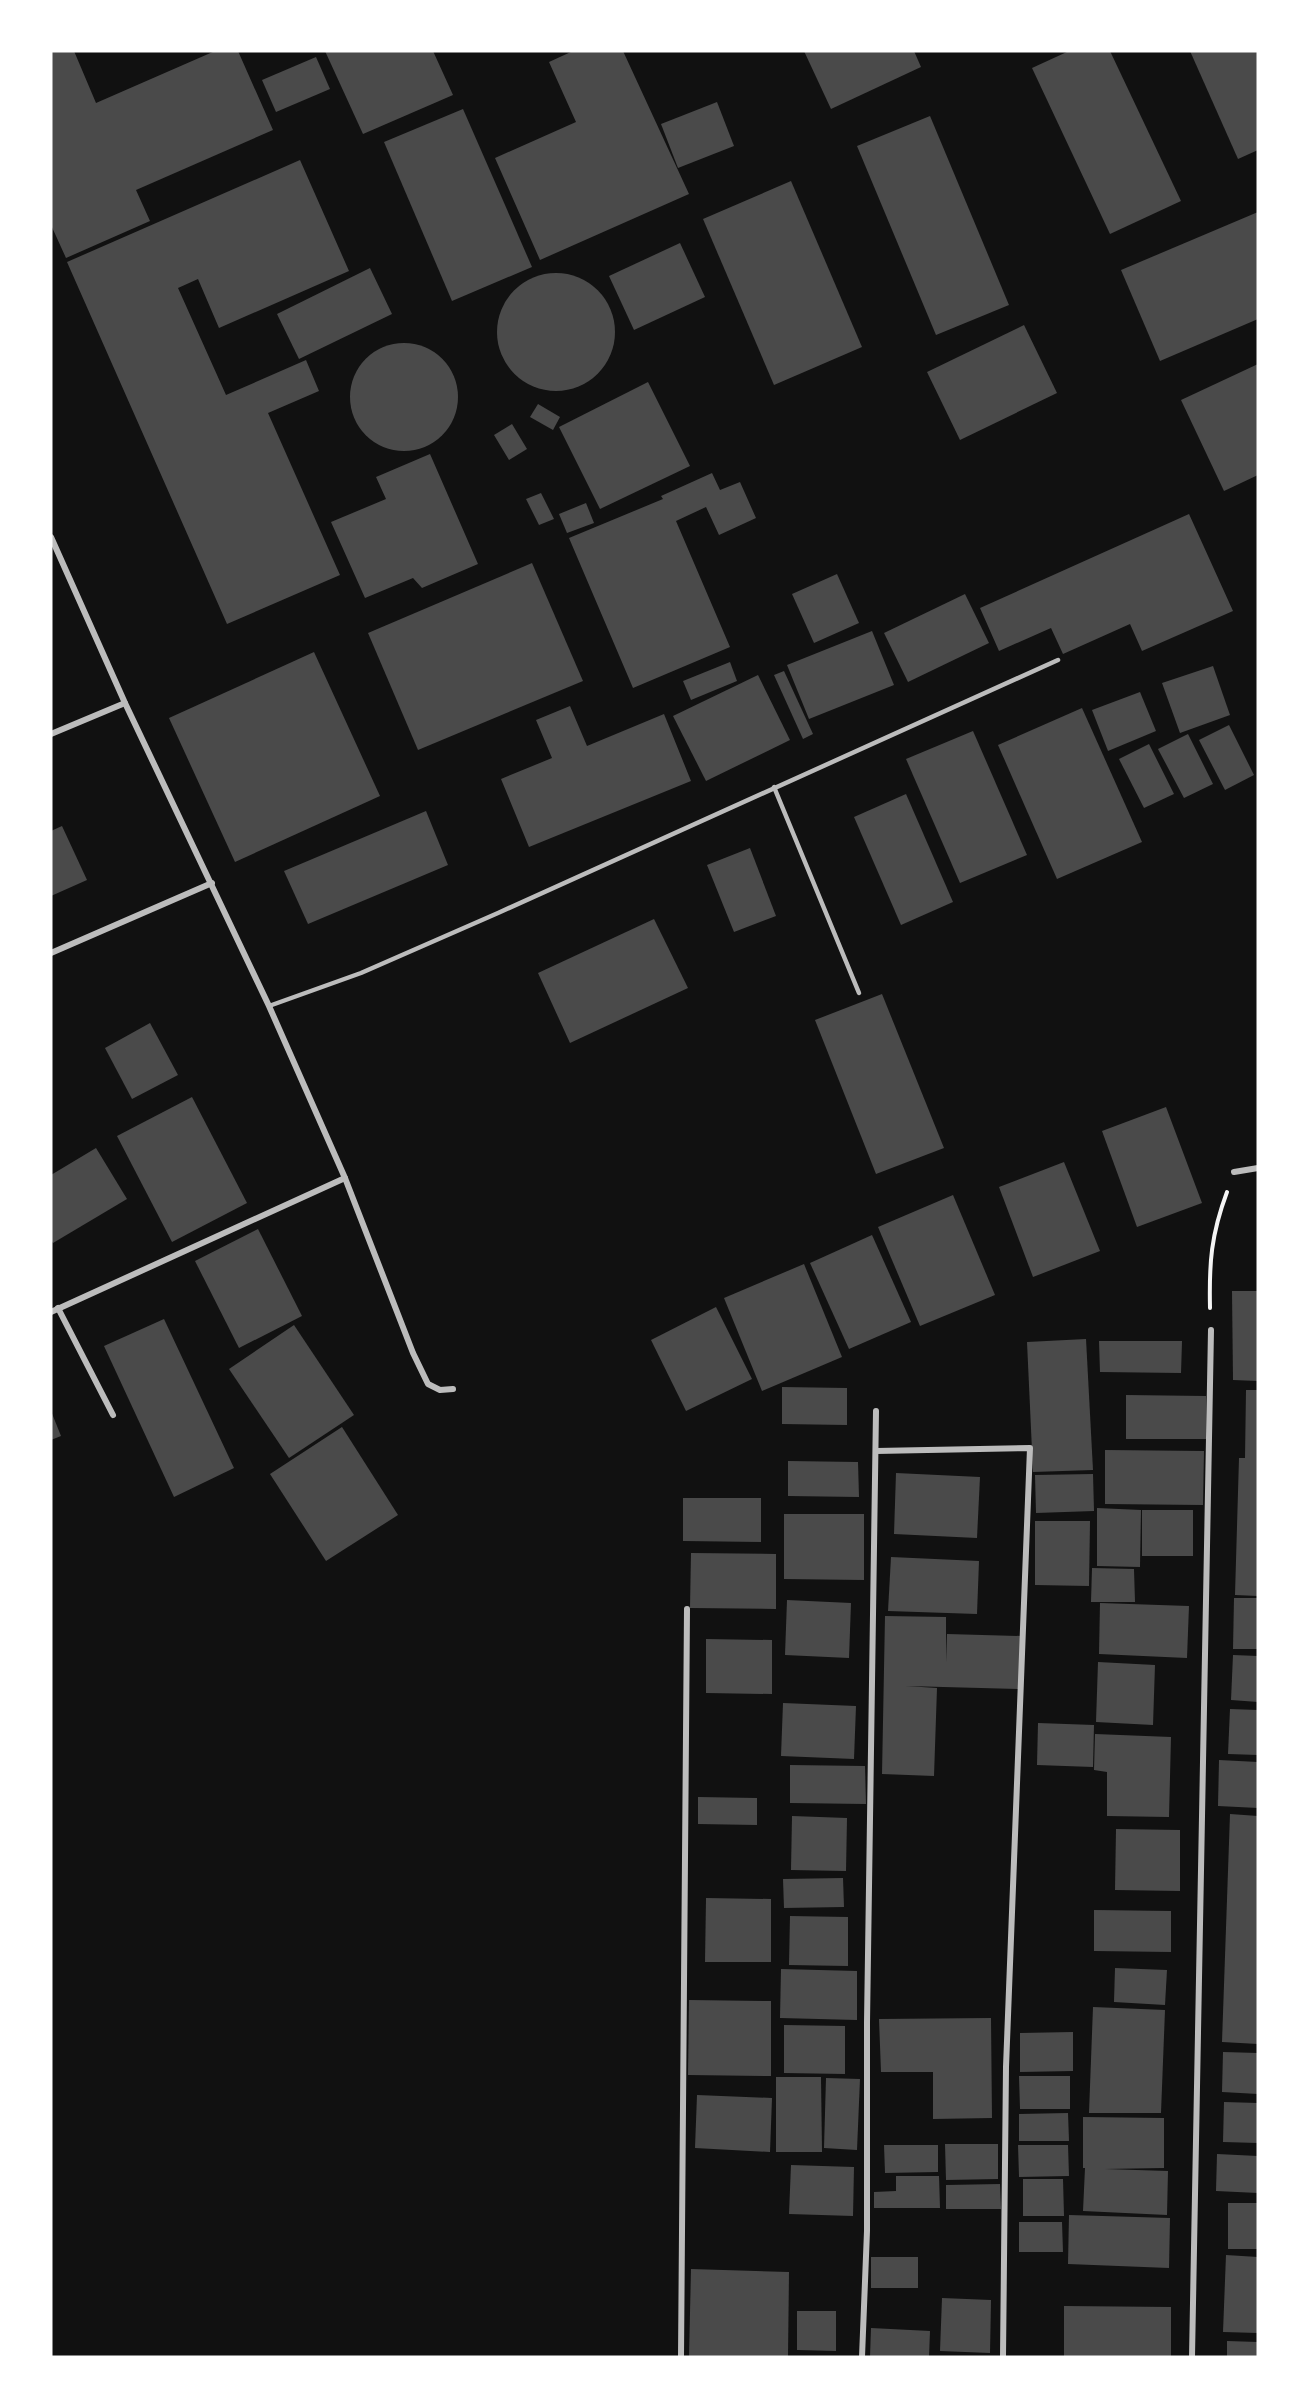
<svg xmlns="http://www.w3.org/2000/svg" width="1309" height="2408" font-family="'Playfair Display',serif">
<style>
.building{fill:#4a4a4a}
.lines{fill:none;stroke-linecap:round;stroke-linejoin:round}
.path{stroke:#f5f5f5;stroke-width:4}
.service{stroke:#bcbcbc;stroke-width:4.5}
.minor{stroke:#bcbcbc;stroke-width:6}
</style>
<rect width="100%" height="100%" fill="#111"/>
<g class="building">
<polygon points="51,51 74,51 96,103 215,51 238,51 273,130 136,190 150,221 66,258 51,225"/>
<polygon points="325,51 433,51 453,95 363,134"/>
<polygon points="573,51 623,51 689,194 540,260 495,158 576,122 549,62"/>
<polygon points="804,51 914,51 921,67 831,109"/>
<polygon points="1069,51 1110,51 1181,201 1110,234 1032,68"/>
<polygon points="1190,51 1258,51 1258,150 1238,159"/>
<polygon points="316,57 330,89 276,112 262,80"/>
<polygon points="717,102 734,146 678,168 661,124"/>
<polygon points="463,109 532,267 452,301 384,142"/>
<polygon points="930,116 1009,305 936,335 857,146"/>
<polygon points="300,160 349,271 219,328 198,279 178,288 226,395 306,360 319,391 268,413 340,575 227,624 67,262"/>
<polygon points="791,181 862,347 774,385 703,219"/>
<polygon points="1258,212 1258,319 1160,361 1121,270"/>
<polygon points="680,243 705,297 634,330 609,276"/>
<polygon points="370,268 392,314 299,359 277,314"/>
<circle cx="556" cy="332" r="59"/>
<polygon points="1024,325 1057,393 960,440 927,372"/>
<circle cx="404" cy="397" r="54"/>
<polygon points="1258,364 1258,475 1224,491 1181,400"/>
<polygon points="648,382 690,466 600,509 559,427"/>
<polygon points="538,404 560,417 553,430 530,417"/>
<polygon points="512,424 527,449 509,460 494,435"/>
<polygon points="430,454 478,564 422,588 413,578 365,598 331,522 386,499 376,477"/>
<polygon points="712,473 720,490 740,482 756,518 719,535 706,507 676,521 730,647 633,688 569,538 663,499 661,496"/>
<polygon points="541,493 554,519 539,525 526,499"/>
<polygon points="586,503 594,523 567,533 559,514"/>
<polygon points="1189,514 1233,611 1142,651 1130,624 1063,654 1051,628 999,651 980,608"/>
<polygon points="532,563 583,681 418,750 368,633"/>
<polygon points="837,574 859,623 814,643 792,594"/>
<polygon points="965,594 989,643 908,682 884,633"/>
<polygon points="872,631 894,685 809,719 787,665"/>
<polygon points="314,652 380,796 235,862 169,718"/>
<polygon points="730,662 737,681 691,700 683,681"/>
<polygon points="1213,666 1230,715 1180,733 1162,683"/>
<polygon points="784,671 813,734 803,739 774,675"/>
<polygon points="758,675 790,740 706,781 673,716"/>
<polygon points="1140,692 1156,731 1108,751 1092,710"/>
<polygon points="570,706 587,746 664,714 691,781 529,847 501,779 552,758 536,720"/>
<polygon points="1082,708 1142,842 1057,879 998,745"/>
<polygon points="1229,725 1254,775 1225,790 1199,740"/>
<polygon points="973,731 1027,855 960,883 906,759"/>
<polygon points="1188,734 1213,784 1184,798 1158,749"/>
<polygon points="1149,744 1174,794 1144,808 1119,759"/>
<polygon points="906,794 953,902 901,925 854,817"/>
<polygon points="426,811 448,865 308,924 284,871"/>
<polygon points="62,826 87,880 51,896 51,831"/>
<polygon points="750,848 776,916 734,932 707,865"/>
<polygon points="654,919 688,988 570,1043 538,973"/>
<polygon points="882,994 944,1148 876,1174 815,1020"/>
<polygon points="150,1023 178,1075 132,1099 105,1048"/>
<polygon points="192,1097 247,1203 172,1242 117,1136"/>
<polygon points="1166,1107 1202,1203 1137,1227 1102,1131"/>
<polygon points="96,1148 127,1199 53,1243 51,1240 51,1175"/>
<polygon points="1064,1162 1100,1251 1033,1277 999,1187"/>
<polygon points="953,1195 995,1295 920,1326 878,1227"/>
<polygon points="258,1229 302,1316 239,1348 195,1261"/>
<polygon points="872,1235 911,1322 849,1349 810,1263"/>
<polygon points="804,1264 842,1357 762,1391 724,1298"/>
<polygon points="1232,1291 1258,1291 1258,1381 1233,1380"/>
<polygon points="716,1307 752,1379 686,1411 651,1340"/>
<polygon points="164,1319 234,1468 174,1497 104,1346"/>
<polygon points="294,1325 354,1415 289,1458 229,1369"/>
<polygon points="1086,1339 1093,1470 1033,1472 1027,1342"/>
<polygon points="1099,1341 1182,1341 1181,1373 1100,1372"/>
<polygon points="782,1387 847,1388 847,1425 782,1424"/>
<polygon points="1246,1390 1258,1390 1258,1596 1235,1595 1239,1458 1245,1458"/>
<polygon points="1126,1395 1206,1396 1206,1439 1126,1439"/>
<polygon points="51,1411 61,1436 51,1440"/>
<polygon points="342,1427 398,1515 326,1561 270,1474"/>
<polygon points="1105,1450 1204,1451 1203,1505 1105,1504"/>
<polygon points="788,1461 858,1462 859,1497 788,1496"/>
<polygon points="896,1473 980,1477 977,1538 894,1534"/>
<polygon points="1093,1474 1094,1511 1036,1513 1035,1475"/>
<polygon points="683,1498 761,1498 761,1542 683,1541"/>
<polygon points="1097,1508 1141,1510 1140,1567 1097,1566"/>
<rect x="1142" y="1510" width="51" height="46"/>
<polygon points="784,1514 864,1514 864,1580 784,1579"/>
<polygon points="1035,1521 1090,1521 1089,1586 1035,1585"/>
<polygon points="691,1553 776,1554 776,1609 690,1608"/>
<polygon points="891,1557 979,1561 977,1614 888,1611"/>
<polygon points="1092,1568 1134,1569 1135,1602 1091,1602"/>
<polygon points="1234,1598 1258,1598 1258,1649 1233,1649"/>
<polygon points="787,1600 851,1603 849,1658 785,1655"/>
<polygon points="1100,1603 1189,1606 1187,1658 1099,1654"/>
<polygon points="885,1616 946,1617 946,1662 947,1634 1022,1636 1020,1689 906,1686 937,1688 934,1776 882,1774"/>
<polygon points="706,1639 772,1640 772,1694 706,1693"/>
<polygon points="1233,1655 1258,1656 1258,1702 1231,1700"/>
<polygon points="1098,1662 1155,1665 1153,1725 1096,1722"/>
<polygon points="783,1703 856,1706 854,1759 781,1756"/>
<polygon points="1230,1709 1258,1710 1258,1755 1228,1754"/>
<polygon points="1038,1723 1094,1725 1093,1767 1037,1765"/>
<polygon points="1095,1734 1171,1737 1169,1817 1107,1816 1107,1772 1094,1770"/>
<polygon points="1219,1760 1258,1762 1258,1808 1218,1806"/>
<polygon points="790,1765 865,1766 866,1804 790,1803"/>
<polygon points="698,1797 757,1798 757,1825 698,1824"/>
<polygon points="1230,1814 1258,1816 1258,2044 1222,2042"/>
<polygon points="792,1816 847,1818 846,1871 791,1870"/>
<polygon points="1116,1829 1180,1830 1180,1891 1115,1890"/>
<polygon points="843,1878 844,1907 784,1908 783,1879"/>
<polygon points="706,1898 771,1899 771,1962 705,1962"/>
<polygon points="1094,1910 1171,1911 1171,1952 1094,1951"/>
<polygon points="790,1916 848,1917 848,1966 789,1965"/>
<polygon points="1115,1968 1167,1970 1165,2005 1114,2002"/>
<polygon points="781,1969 857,1971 857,2020 780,2018"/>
<polygon points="689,2000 771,2001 771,2076 688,2075"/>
<polygon points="1093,2007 1165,2010 1161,2113 1089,2113"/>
<polygon points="991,2018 992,2118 933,2119 933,2072 881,2072 879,2019"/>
<polygon points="784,2025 845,2026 845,2074 784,2073"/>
<polygon points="1073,2032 1073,2071 1020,2072 1020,2033"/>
<polygon points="1223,2052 1258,2053 1258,2094 1222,2092"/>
<polygon points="1019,2076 1070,2076 1070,2109 1020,2109"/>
<polygon points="776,2077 821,2077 822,2152 776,2152"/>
<polygon points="826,2078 860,2079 857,2150 824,2148"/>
<polygon points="697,2095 772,2098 770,2152 695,2148"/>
<polygon points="1224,2102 1258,2103 1258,2143 1223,2142"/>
<polygon points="1068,2113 1069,2141 1019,2141 1019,2114"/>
<polygon points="1083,2117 1164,2118 1164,2168 1105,2169 1168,2171 1167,2215 1083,2211 1085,2168 1083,2168"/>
<polygon points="945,2144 998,2144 998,2179 946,2180"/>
<polygon points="884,2145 938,2145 938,2172 885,2173"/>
<polygon points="1018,2145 1068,2145 1069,2176 1019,2177"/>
<polygon points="1217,2154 1258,2156 1258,2193 1216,2191"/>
<polygon points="791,2165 854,2167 853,2216 789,2214"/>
<polygon points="896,2176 939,2176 940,2208 874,2208 874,2192 896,2191"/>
<polygon points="1023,2179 1063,2179 1064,2216 1023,2216"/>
<polygon points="1000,2184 1001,2209 946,2209 946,2185"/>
<rect x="1228" y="2203" width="30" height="46"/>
<polygon points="1069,2215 1170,2218 1169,2268 1068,2264"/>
<polygon points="1019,2222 1062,2222 1063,2252 1019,2252"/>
<polygon points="1226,2255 1258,2257 1258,2333 1223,2332"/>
<rect x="871" y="2257" width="47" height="31"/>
<polygon points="691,2269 789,2272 788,2357 689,2357"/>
<polygon points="942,2298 991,2300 990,2353 940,2351"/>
<polygon points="1064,2306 1171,2307 1171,2357 1064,2357"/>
<polygon points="797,2311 836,2311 836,2351 797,2350"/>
<polygon points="871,2328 930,2331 929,2357 870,2357"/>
<polygon points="1227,2341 1258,2342 1258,2357 1227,2357"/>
</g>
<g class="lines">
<path class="path" d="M1210 1308C1209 1263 1211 1235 1227 1192"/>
<g class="service">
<polyline points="774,787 859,993"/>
<polyline points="269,1006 361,973 498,913 1058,660"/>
</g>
<g class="minor">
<polyline points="51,537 125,703 269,1006 345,1178 413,1353 428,1384 440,1390 453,1389"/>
<polyline points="51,734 125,703"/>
<polyline points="51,953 212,883"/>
<polyline points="1234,1172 1258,1168"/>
<polyline points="58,1308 113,1415"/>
<polyline points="51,1312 345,1178"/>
<polyline points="876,1451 1030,1448 1006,2067 1003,2357"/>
<polyline points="681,2357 687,1609"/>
<polyline points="862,2357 867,2231 867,2022 876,1411"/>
<polyline points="1192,2357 1211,1330"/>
</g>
</g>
<rect width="1309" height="2408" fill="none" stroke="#ffffff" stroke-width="105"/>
</svg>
